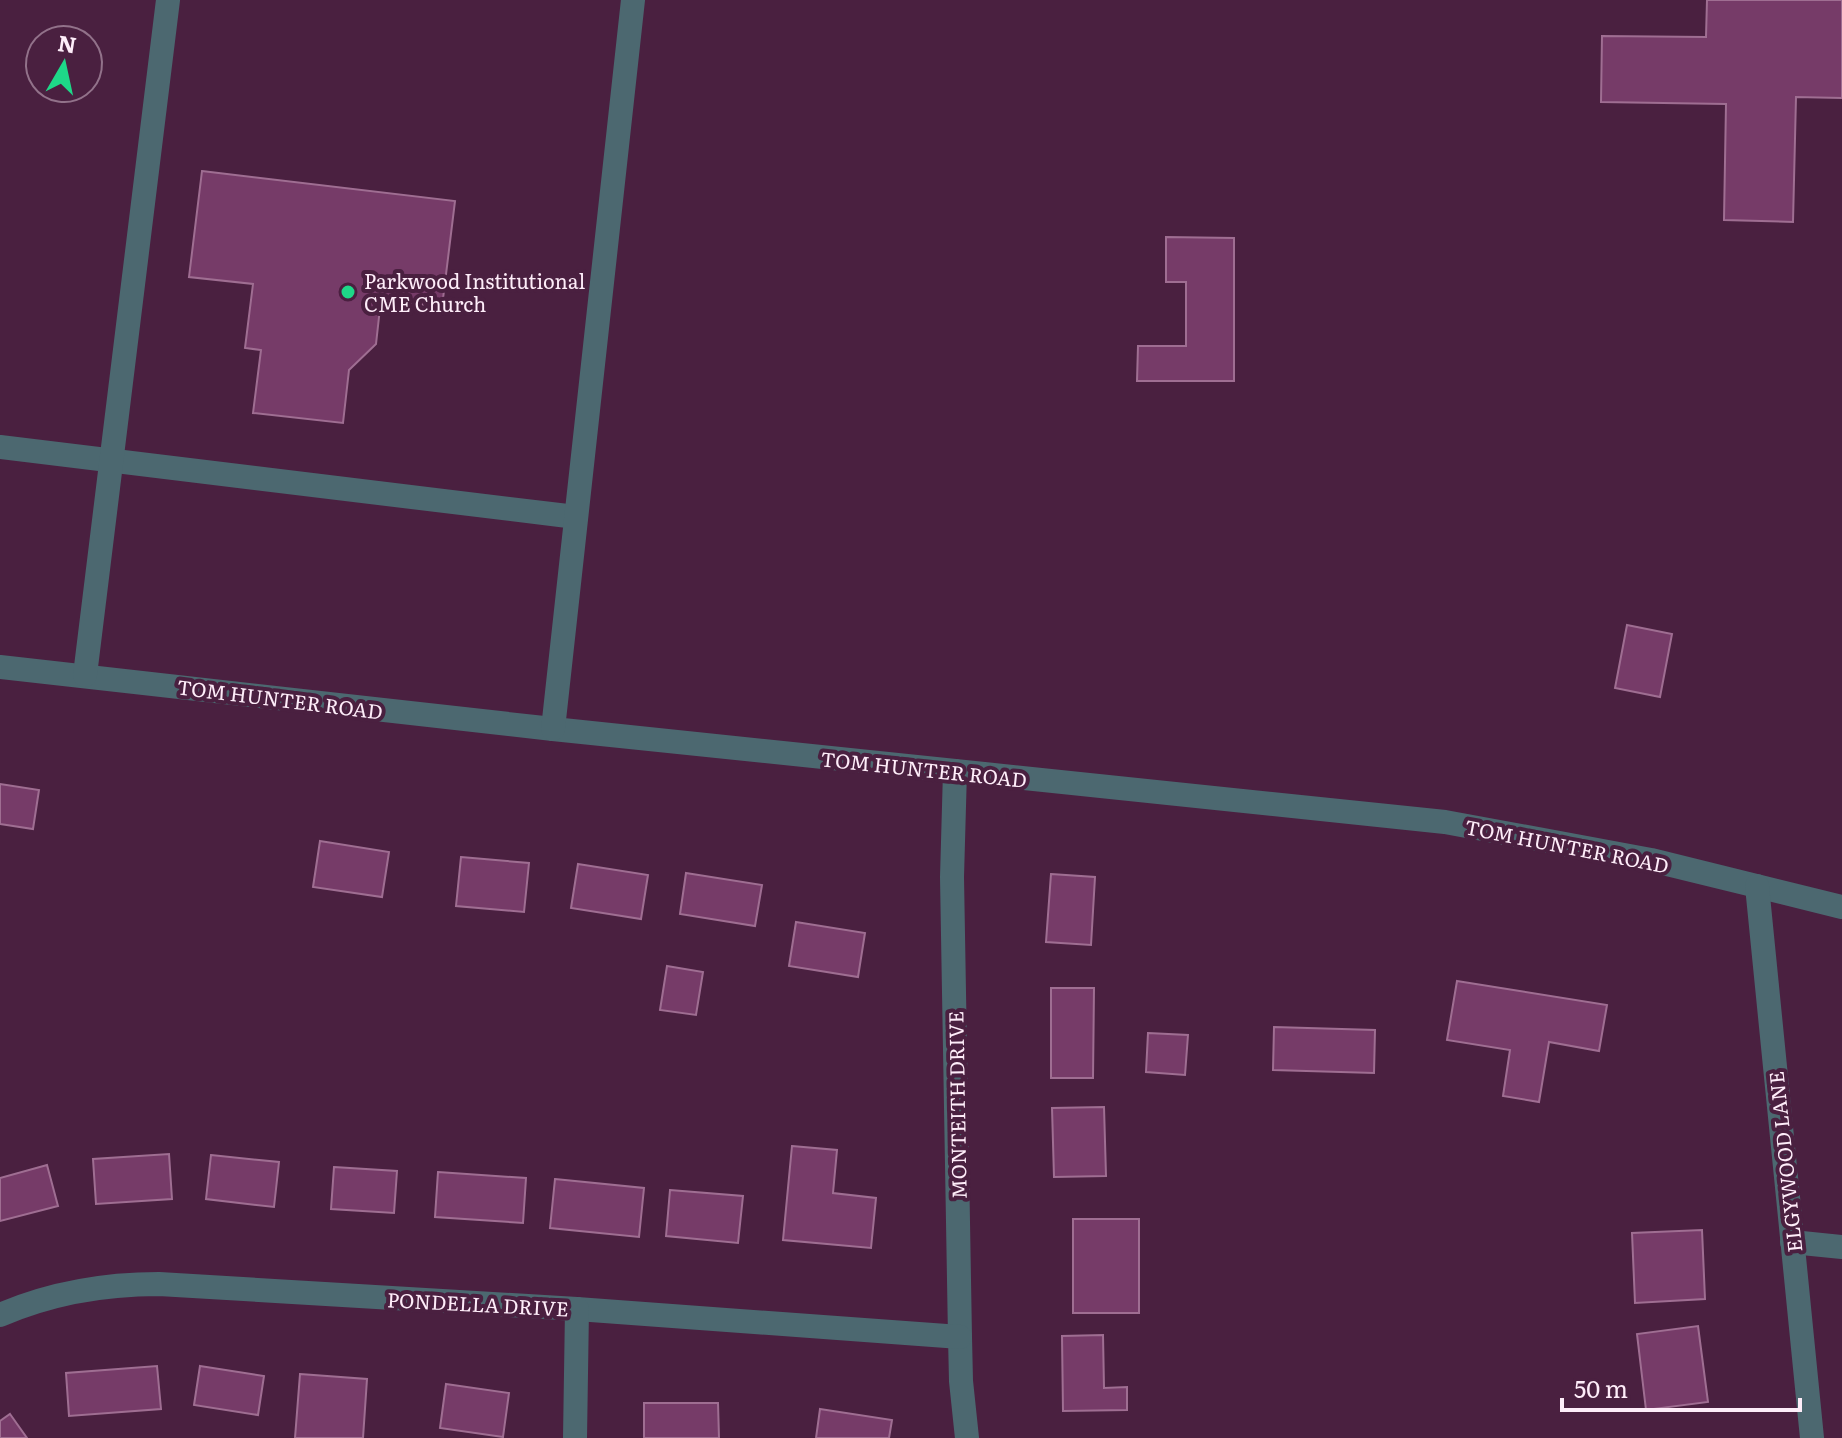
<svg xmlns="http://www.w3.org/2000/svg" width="1842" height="1438" font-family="Literata,serif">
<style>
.building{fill:#763b68;stroke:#9f6e92;stroke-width:2}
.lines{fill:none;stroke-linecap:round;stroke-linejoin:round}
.minor{stroke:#4c6870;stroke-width:24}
.poi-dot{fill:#1ed888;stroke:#4a2040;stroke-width:3}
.labels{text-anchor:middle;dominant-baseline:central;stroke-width:8;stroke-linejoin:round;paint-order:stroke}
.poi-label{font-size:20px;fill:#feedf9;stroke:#4a2040;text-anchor:start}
.street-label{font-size:20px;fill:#feedf9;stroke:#4a2040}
</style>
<rect width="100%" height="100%" fill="#4a2040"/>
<g class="building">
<polygon points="1707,0 1842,0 1842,98 1796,97 1793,222 1724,220 1726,104 1601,102 1602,36 1706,37"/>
<polygon points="202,171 455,201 442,307 381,299 376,344 349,370 343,423 253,413 261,350 245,348 253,284 189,277"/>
<polygon points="1166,237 1234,238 1234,381 1137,381 1138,346 1186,346 1186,282 1166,282"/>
<polygon points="1627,625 1672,634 1660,697 1615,688"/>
<polygon points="0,784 39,790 33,829 0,824"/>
<polygon points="320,841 389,852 382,897 313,887"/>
<polygon points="461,857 529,863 524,912 456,906"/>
<polygon points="578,864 648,875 641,919 571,908"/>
<polygon points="686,873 762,885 755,926 680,914"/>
<polygon points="1051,874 1095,877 1091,945 1046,942"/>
<polygon points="796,922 865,933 858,977 789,966"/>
<polygon points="667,966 703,972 696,1015 660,1010"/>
<polygon points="1457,981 1607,1005 1599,1051 1549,1042 1539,1102 1503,1096 1510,1050 1447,1040"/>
<polygon points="1051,988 1094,988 1093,1078 1051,1078"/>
<polygon points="1274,1027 1375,1030 1374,1073 1273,1070"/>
<polygon points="1148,1033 1188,1035 1185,1075 1146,1072"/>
<polygon points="1104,1107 1106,1176 1054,1177 1052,1108"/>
<polygon points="792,1146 837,1150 833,1193 876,1198 871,1248 783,1240"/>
<polygon points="169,1154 172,1199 96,1204 93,1159"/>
<polygon points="211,1155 279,1162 274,1207 206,1199"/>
<polygon points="47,1165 58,1206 0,1221 0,1178"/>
<polygon points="334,1167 397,1171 394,1213 331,1209"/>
<polygon points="438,1172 526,1178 523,1223 435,1217"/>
<polygon points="555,1179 644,1188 639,1237 550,1228"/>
<polygon points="670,1190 743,1196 738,1243 666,1236"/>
<rect x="1073" y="1219" width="66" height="94"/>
<polygon points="1702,1230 1705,1299 1635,1303 1632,1233"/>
<polygon points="1698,1326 1708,1402 1646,1410 1637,1334"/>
<polygon points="1103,1335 1104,1388 1127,1387 1127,1410 1063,1411 1062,1336"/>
<polygon points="157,1366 161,1409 69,1416 66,1373"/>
<polygon points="200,1366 264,1376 258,1415 194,1405"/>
<polygon points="300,1374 367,1379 363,1438 295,1438"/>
<polygon points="446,1384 509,1393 503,1437 440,1428"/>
<polygon points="644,1403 718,1403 719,1438 644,1438"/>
<polygon points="820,1409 892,1420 889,1438 816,1438"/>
<polygon points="10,1414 27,1438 0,1438 0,1421"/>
</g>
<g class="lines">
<g class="minor">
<polyline points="0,447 576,517"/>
<polyline points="0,667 553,729 1445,822 1651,860 1842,907"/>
<polyline points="85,675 168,0"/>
<polyline points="553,729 633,0"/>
<polyline points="955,771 952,877 960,1337 961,1381 967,1438"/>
<polyline points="1757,886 1812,1438"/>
<polyline points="1792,1242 1842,1247"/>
<path d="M0 1315C51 1293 104 1284 159 1284L577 1309 960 1337"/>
<polyline points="575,1438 577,1309"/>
</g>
</g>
<circle class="poi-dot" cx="348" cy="292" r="8"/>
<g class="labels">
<g class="poi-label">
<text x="364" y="280">Parkwood Institutional<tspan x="364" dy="23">CME Church</tspan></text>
</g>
<g class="street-label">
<text transform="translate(280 698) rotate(7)">TOM HUNTER ROAD</text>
<text transform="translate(924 768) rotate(6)">TOM HUNTER ROAD</text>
<text transform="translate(1567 845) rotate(11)">TOM HUNTER ROAD</text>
<text transform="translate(956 1105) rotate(-91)">MONTEITH DRIVE</text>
<text transform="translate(1784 1162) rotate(-96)">ELGYWOOD LANE</text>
<text transform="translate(478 1303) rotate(3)">PONDELLA DRIVE</text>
</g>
</g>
<g transform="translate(64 64) rotate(9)"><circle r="38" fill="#4a2040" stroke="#92728a" stroke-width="2"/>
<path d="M0-6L14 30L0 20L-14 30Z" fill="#1ed888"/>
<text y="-12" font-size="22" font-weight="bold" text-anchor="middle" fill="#feedf9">N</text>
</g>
<path d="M1562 1398v12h238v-12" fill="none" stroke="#feedf9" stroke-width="4"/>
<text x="1574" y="1398" font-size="24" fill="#feedf9" stroke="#4a2040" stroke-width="6" paint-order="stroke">50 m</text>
</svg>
